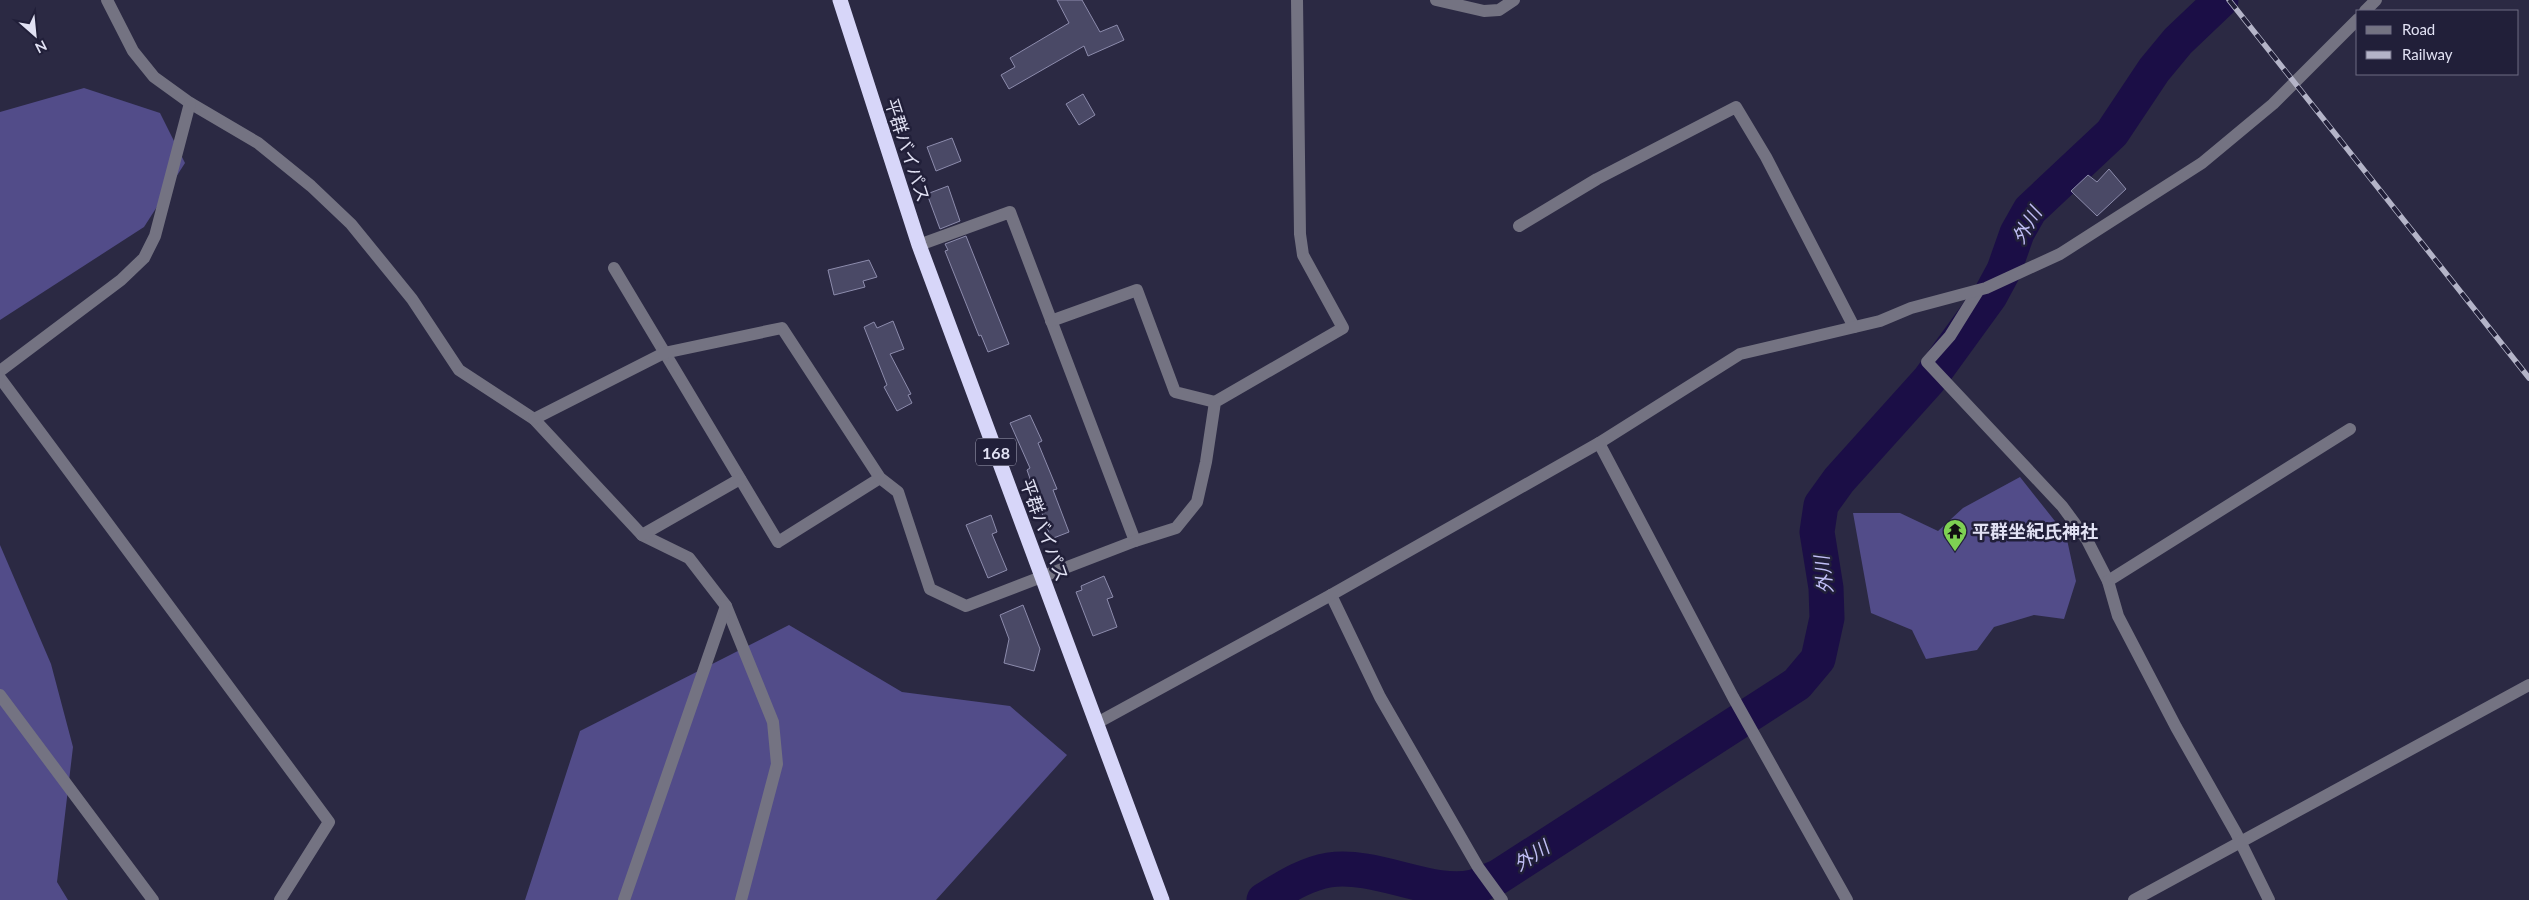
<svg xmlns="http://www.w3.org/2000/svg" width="2529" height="900" font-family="Lato,'Noto Sans JP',sans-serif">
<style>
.forest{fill:#524c89}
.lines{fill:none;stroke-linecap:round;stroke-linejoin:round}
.river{stroke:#1b0e46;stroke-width:35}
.building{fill:#4a4966;stroke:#8d8cad}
.minor{stroke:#747382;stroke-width:12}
.highway{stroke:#d7d6f9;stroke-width:15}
.rail-casing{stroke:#b4b4c8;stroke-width:5.5}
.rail{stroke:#211f39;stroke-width:4;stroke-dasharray:11;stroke-linecap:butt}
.labels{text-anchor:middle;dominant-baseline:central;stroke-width:5;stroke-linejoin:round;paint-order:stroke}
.shield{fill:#211f39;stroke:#a7a7bb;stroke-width:1}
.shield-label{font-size:16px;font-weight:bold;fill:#e1e1f3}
.street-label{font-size:18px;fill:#e1e1f3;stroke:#211f39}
.poi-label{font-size:18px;font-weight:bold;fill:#e1e1f3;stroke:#211f39;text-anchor:start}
.water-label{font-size:19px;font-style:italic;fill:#c1bff6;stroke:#211f39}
</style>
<rect width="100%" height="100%" fill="#2b2943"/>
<g class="forest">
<polygon points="84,88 160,113 185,163 144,227 0,320 0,112"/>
<polygon points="2020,477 2066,535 2076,581 2064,619 2034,615 1994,627 1977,650 1926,659 1912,630 1871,613 1853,513 1900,513 1938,531 1963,508"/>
<polygon points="0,545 51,664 73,747 57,882 68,900 0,900"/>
<polygon points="789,625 902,692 1010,706 1067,755 936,900 525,900 580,731"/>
</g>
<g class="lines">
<path class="river" d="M1264 900C1284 888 1305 874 1329 870 1377 863 1432 897 1473 887 1481 885 1490 880 1498 877L1797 684 1818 659 1827 618 1826 588 1817 532 1821 505 1839 480 1929 380 1990 296 2004 270 2017 233 2030 210 2112 133 2154 70 2178 41 2221 0"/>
</g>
<g class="building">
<polygon points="1057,0 1082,0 1100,32 1117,25 1124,40 1088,56 1084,46 1009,89 1001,75 1015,67 1010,58 1069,23"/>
<polygon points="1083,94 1095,115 1079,125 1066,104"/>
<polygon points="952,138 961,161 936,171 927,147"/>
<polygon points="2109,169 2126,189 2097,216 2071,191 2088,175 2097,182"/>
<polygon points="948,186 960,221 940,229 927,194"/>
<polygon points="966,236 1009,344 988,352 981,335 979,336 945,251 948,250 945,244"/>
<polygon points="869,260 877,277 863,281 865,287 834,295 828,270"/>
<polygon points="893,321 904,349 890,354 911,394 908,395 912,403 897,411 884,387 887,385 864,327 874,322 877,328"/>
<polygon points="1030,415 1042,441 1038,443 1057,489 1053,490 1069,532 1051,539 1027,470 1030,468 1010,423"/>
<polygon points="991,515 997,532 992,534 1007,570 988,578 966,525"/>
<polygon points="1104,576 1113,597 1107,599 1117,627 1093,636 1076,592 1082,590 1081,586"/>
<polygon points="1023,605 1040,649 1034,671 1004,663 1009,639 1000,615"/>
</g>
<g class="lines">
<g class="minor">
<polyline points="107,0 133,51 154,77 190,103 258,143 311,186 351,224 412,299 459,370 534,419 642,535 689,558 726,606 773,722 777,764 741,900"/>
<polyline points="1436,0 1484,11 1499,10 1514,0"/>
<polyline points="2365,11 2376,0"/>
<polyline points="1519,226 1597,179 1736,107 1766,157 1854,327"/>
<polyline points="919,245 1010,212 1135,541"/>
<polyline points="614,268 778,542 880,478"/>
<polyline points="1978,291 1950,336 1927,362 2062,506 2087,540 2108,581 2118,616 2176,727 2236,833 2269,900"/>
<polyline points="1051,321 1137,290 1175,392 1215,402"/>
<polyline points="0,371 121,280 144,258 155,236 190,103"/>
<polyline points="0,378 329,822 280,900"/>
<polyline points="534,419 664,353 782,328 880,478 898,492 930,589 966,606 1135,541 1176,528 1197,502 1206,462 1215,402 1343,328 1303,255 1300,234 1297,0"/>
<polyline points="1599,443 1733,697 1847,900"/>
<polyline points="642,535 740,479"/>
<polyline points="2108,581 2350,429"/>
<polyline points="1331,595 1380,697 1478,867 1502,900"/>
<polyline points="0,695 153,900"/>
<polyline points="1097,723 1331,595 1599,443 1740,354 1880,321 1911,308 1986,288 2060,254 2202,163 2273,104 2358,19"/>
<polyline points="624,900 726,606"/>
<polyline points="2134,900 2529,685"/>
</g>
<polyline class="highway" points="840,0 919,245 1162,900"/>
<g class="rail-casing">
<polyline id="rail" points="2229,0 2529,378"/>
</g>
<use href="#rail" class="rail"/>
</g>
<defs>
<g id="temple-pin" transform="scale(1.25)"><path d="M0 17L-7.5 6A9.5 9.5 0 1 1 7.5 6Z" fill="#7ed153" stroke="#211f39"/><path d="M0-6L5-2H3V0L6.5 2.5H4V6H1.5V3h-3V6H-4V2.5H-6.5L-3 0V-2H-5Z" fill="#111"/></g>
</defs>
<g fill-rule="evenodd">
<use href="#temple-pin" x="1955" y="531"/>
</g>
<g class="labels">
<rect class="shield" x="976" y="438.5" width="40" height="27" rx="4"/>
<g class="shield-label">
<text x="996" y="452">168</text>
</g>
<g class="street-label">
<text transform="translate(908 150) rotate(72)">平群バイパス</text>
<text transform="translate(1045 530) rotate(70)">平群バイパス</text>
</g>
<g class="poi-label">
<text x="1972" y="531">平群坐紀氏神社</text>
</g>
<g class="water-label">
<text transform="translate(2026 225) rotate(-59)">外川</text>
<text transform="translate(1823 575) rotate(-97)">外川</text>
<text transform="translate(1531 855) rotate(-33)">外川</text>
</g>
</g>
<rect x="2356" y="10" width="162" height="65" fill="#211f39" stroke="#6e6d83"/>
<rect x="2366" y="26" width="25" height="8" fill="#747382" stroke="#6e6d83"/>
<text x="2402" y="35" font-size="15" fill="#e1e1f3">Road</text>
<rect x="2366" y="51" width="25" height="8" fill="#b4b4c8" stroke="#6e6d83"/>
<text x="2402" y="60" font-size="15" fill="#e1e1f3">Railway</text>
<g transform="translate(35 35) rotate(153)" stroke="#211f39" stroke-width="4" paint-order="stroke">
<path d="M0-4L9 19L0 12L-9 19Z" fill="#e1e1f3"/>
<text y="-8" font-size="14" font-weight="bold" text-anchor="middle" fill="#e1e1f3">N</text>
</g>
</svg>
